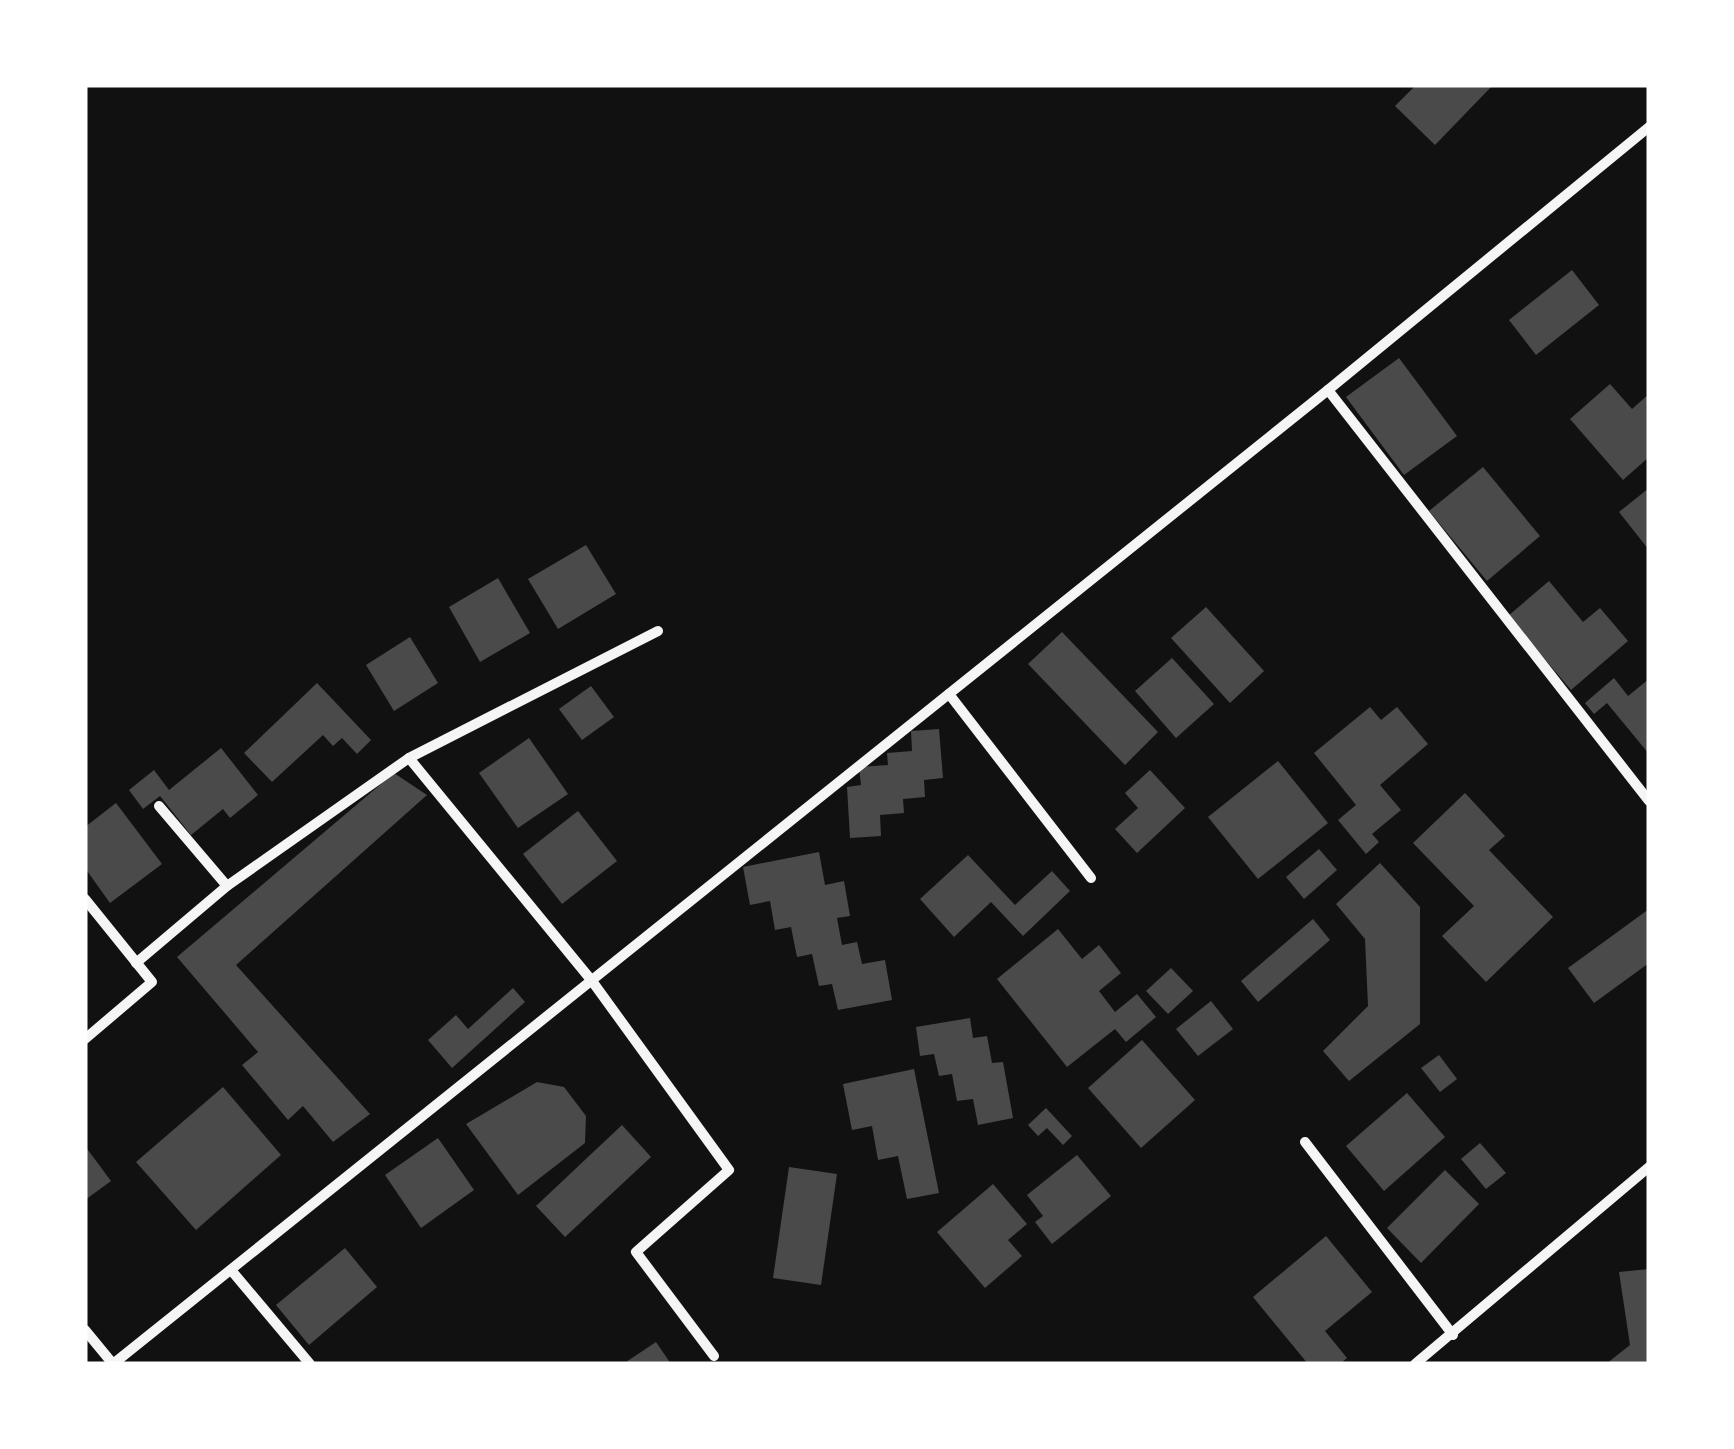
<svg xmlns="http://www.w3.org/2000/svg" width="1734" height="1449" font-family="Inter,sans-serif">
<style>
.building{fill:#4a4a4a}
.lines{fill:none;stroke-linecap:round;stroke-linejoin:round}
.minor{stroke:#f5f5f5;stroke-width:10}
</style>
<rect width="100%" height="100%" fill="#111"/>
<g class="building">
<polygon points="1416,85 1493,85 1435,145 1395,106"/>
<polygon points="1572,270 1599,305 1536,355 1509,320"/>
<polygon points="1399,358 1457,436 1404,475 1346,397"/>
<polygon points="1610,384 1632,409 1649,394 1649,457 1623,480 1570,419"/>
<polygon points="1483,467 1540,536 1487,581 1429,511"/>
<polygon points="1649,488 1649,550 1619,512"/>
<polygon points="586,545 616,594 558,629 528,579"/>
<polygon points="498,578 530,633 480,662 449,607"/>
<polygon points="1549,581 1583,622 1600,608 1628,641 1571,690 1508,616"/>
<polygon points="1206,607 1264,671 1230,703 1171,638"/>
<polygon points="1062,632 1158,732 1125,765 1028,664"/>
<polygon points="410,637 438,683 394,711 366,665"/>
<polygon points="1172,658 1214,704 1176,738 1135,691"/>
<polygon points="1614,678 1628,696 1649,679 1649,754 1607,703 1594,714 1585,703"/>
<polygon points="317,683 371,740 357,754 342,738 333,746 323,735 272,782 244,753"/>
<polygon points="591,686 614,717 582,740 559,709"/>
<polygon points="1370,707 1381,720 1397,707 1428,744 1380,785 1401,810 1372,834 1379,842 1366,854 1338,820 1356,805 1314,753"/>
<polygon points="939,729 943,778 924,780 925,797 903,799 904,813 880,815 881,836 850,838 847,787 861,785 859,767 888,765 887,753 912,751 911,731"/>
<polygon points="529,738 568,794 518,828 479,773"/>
<polygon points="221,748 258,795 230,818 223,809 191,835 160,796 143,809 129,790 154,770 169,790"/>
<polygon points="1278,761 1328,823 1258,879 1208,817"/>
<polygon points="1150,770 1185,808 1137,853 1115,829 1138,808 1125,793"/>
<polygon points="394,773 427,795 236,965 370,1114 333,1142 303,1106 288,1120 242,1065 258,1052 177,957"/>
<polygon points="1465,793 1505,836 1489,850 1553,917 1486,982 1442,936 1474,906 1413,843"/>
<polygon points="116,803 162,864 110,903 85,868 85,827"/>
<polygon points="578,811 617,861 562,904 523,854"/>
<polygon points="1319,849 1337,870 1304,899 1286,877"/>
<polygon points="819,852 825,885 844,881 850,916 837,918 842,945 857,942 862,964 885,960 892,1000 838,1010 832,984 819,986 812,954 797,957 791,927 775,930 770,901 750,905 743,867"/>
<polygon points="968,855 1015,905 1052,871 1070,891 1023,936 991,902 954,937 920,899"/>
<polygon points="1380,863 1420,907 1420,1024 1349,1081 1323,1051 1368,1006 1365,939 1336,904"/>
<polygon points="1649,909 1649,963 1594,1003 1568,968"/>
<polygon points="1313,919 1330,940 1258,1002 1241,981"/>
<polygon points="1058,929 1082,959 1099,945 1121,973 1099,991 1115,1012 1137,994 1156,1017 1126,1042 1115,1029 1067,1067 997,979"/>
<polygon points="1171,968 1193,991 1168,1014 1146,991"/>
<polygon points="513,988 525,1002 452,1068 428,1040 456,1015 468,1029"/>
<polygon points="1211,1001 1233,1029 1198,1056 1176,1029"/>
<polygon points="970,1018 973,1038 987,1036 992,1063 1003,1062 1013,1118 978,1125 973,1099 957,1101 952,1074 939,1076 934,1054 920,1056 916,1027"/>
<polygon points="1142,1040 1195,1100 1141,1148 1088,1088"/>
<polygon points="1439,1055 1457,1079 1440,1092 1421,1068"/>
<polygon points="914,1069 939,1193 907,1199 898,1156 878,1160 872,1126 852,1130 843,1084"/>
<polygon points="537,1082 564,1087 586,1116 585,1143 518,1195 466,1124"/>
<polygon points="223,1087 281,1155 196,1230 136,1162"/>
<polygon points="1407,1093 1445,1137 1384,1191 1346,1146"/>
<polygon points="1046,1108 1072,1136 1063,1145 1047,1128 1038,1136 1028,1125"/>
<polygon points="622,1125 651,1157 565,1237 536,1206"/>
<polygon points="438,1138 474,1190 421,1228 385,1175"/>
<polygon points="1480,1143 1506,1173 1486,1189 1461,1159"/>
<polygon points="85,1146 111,1181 85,1200"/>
<polygon points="1077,1155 1111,1196 1052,1244 1035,1222 1043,1216 1027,1195"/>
<polygon points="789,1167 837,1174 821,1285 773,1278"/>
<polygon points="1445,1170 1479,1204 1421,1263 1387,1228"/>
<polygon points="993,1184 1027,1224 1008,1240 1022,1256 985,1288 937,1232"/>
<polygon points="1326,1236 1372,1292 1325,1331 1347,1358 1340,1364 1308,1364 1253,1297"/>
<polygon points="345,1248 377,1287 309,1345 276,1305"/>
<polygon points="1649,1269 1649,1364 1606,1364 1630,1345 1619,1272"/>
<polygon points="656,1342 671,1364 623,1364"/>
</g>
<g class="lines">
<g class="minor">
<polyline points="1328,390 1649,801"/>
<polyline points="658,631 409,758 592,981 729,1170 636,1252 714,1356"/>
<polyline points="949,694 1091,878"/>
<polyline points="159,806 227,886 409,758"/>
<polyline points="85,899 152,982 85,1039"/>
<polyline points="136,963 227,886"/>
<polyline points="1305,1142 1453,1335"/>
<polyline points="231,1270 310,1364"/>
<polyline points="85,1330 113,1364 1328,390 1649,127"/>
<polyline points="1415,1364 1649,1167"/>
</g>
</g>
<rect width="1734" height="1449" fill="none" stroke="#ffffff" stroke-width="175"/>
</svg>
